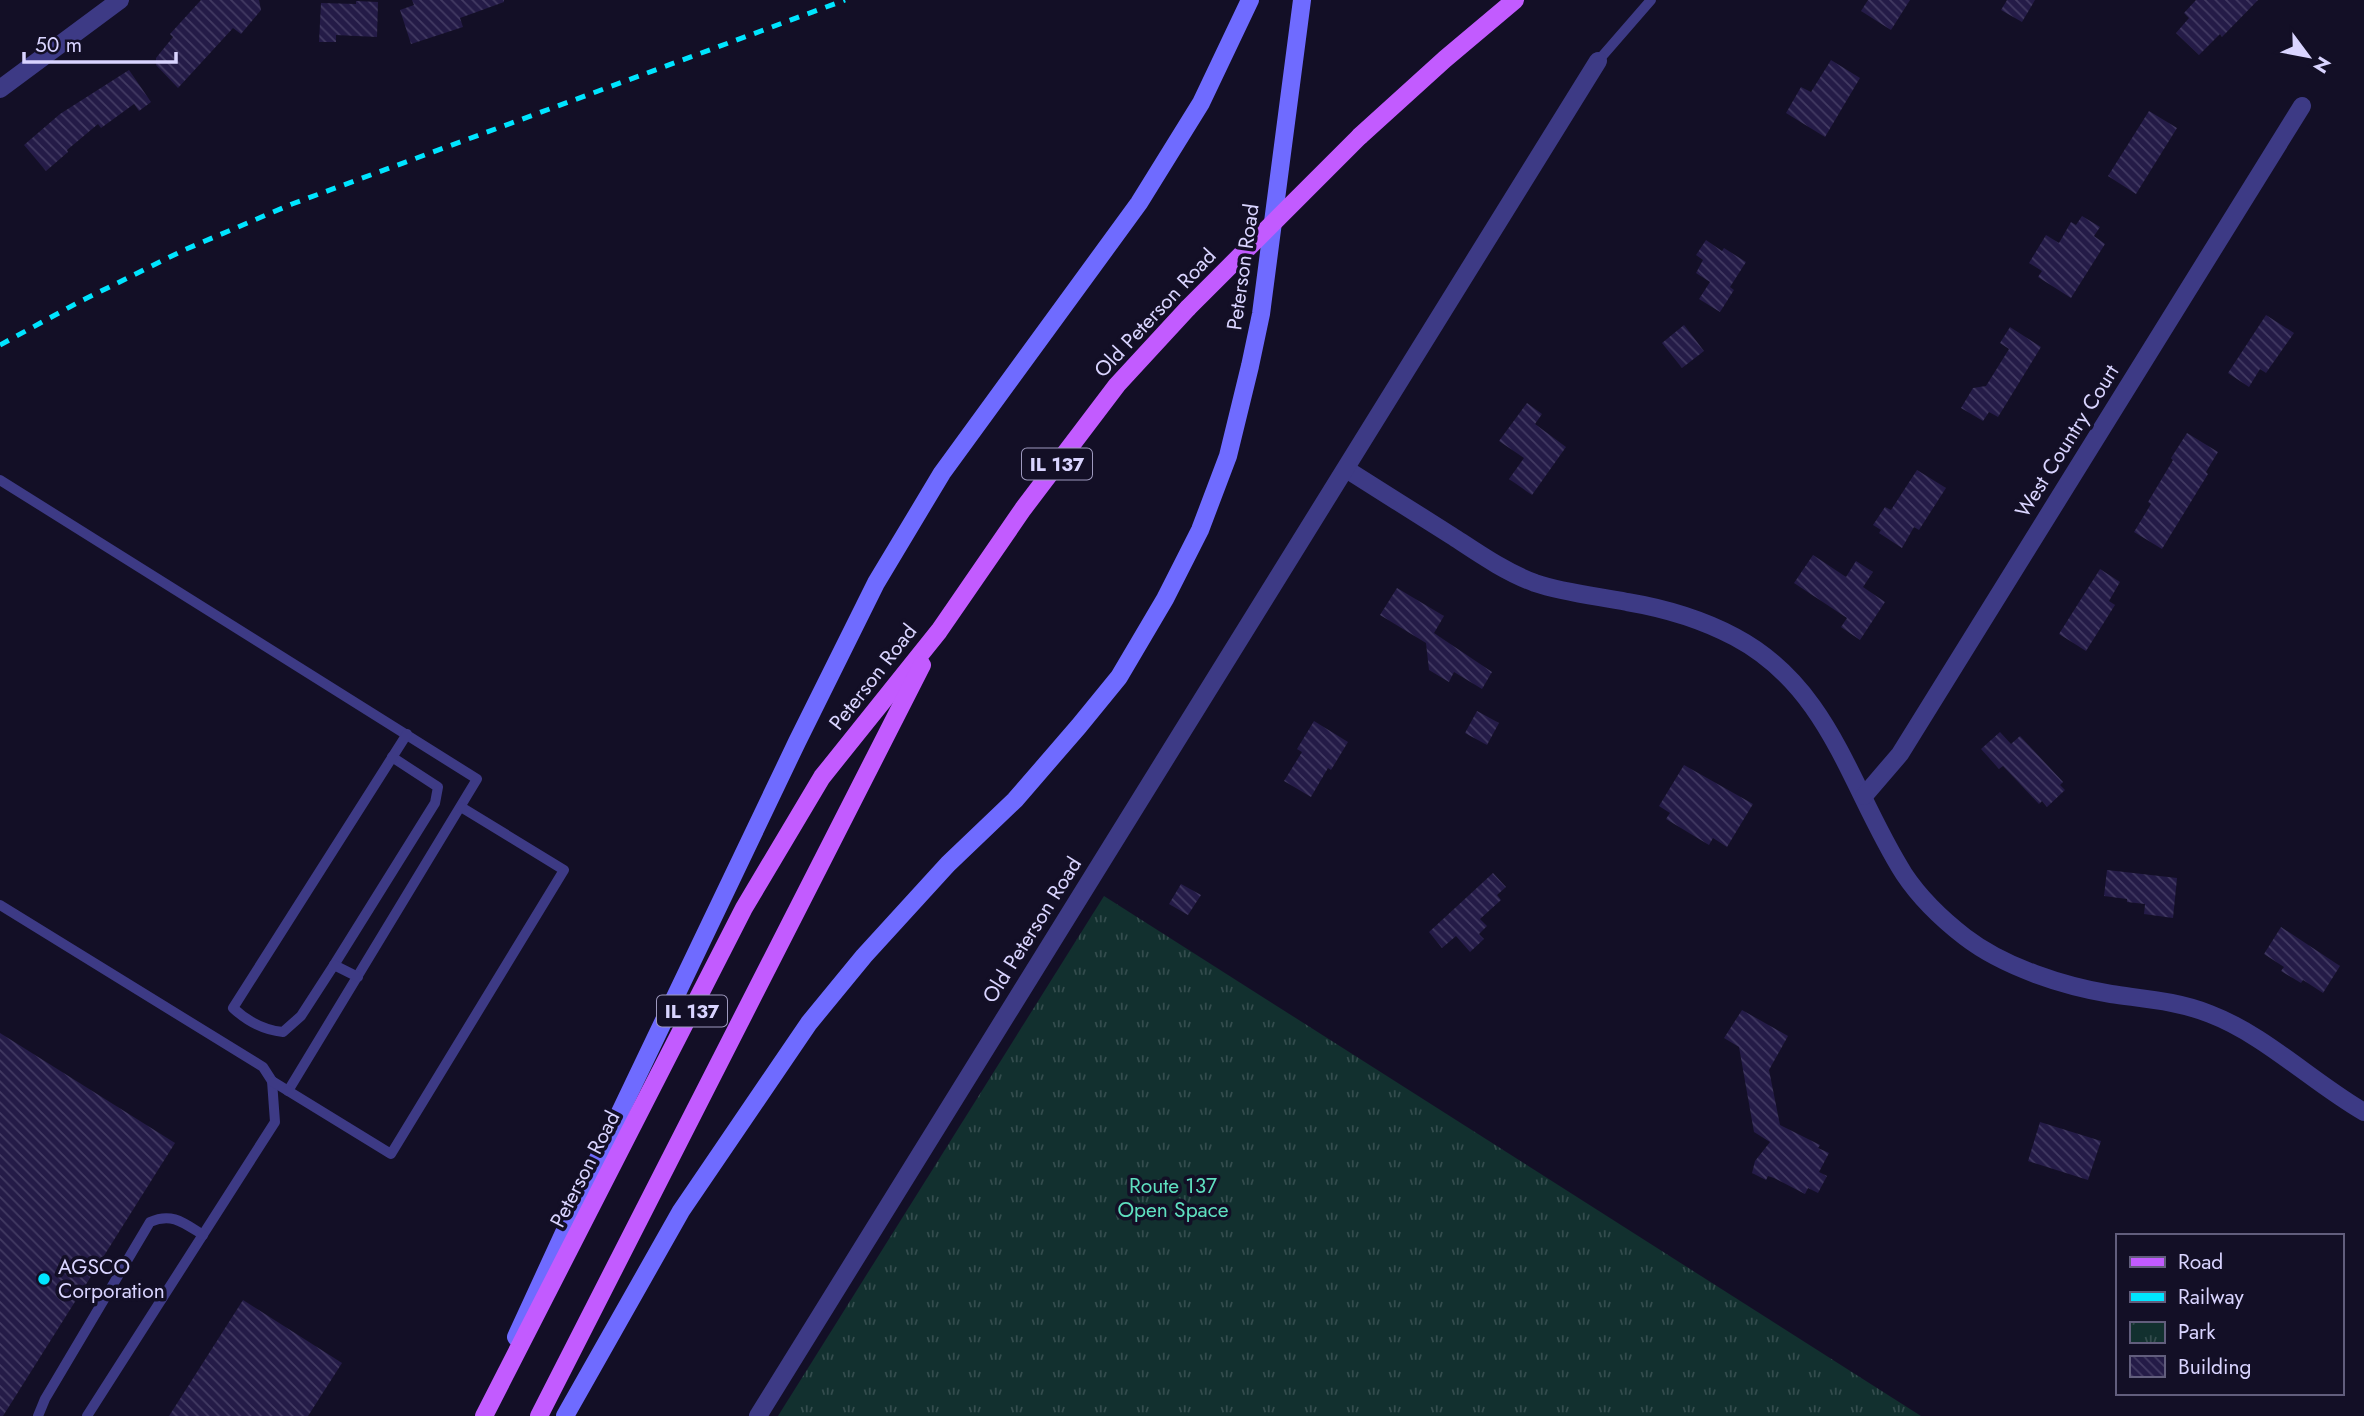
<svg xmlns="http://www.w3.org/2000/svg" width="2364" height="1416" font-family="Jost,sans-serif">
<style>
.park{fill:url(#park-tufts)}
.building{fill:url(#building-back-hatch)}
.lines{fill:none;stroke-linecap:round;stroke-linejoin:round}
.lane{stroke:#3d3a85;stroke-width:10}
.street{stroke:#3d3a85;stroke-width:18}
.secondary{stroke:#6f6bff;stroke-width:18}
.primary{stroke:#c25bff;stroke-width:18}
.rail{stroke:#00e5ff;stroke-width:5;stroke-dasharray:10 9;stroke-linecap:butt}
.primary-bridge{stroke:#c25bff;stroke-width:18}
.poi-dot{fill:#00e5ff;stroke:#130f26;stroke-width:2.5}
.labels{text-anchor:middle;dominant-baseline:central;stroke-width:7;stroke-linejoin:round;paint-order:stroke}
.shield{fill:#130f26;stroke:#9e99be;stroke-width:2}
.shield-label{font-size:19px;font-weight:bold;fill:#d9d4ff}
.street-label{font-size:21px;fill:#d9d4ff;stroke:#130f26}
.park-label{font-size:21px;fill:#5fe0c0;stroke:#130f26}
.poi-label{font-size:21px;fill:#d9d4ff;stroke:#130f26;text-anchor:start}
</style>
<defs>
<pattern id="park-tufts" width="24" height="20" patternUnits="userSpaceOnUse" patternTransform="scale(1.75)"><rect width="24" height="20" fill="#12302f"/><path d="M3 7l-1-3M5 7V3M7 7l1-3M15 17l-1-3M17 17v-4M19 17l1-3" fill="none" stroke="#344d4e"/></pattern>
<pattern id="building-back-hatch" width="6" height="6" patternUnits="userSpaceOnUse" patternTransform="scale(1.75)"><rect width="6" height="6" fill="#241b47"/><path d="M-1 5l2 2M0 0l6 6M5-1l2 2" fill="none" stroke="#433b63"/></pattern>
</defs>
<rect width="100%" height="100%" fill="#130f26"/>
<polygon class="park" points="1104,896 1921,1416 778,1416"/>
<g class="building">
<polygon points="201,0 259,0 261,10 241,34 233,28 178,88 156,65 156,58 173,37 170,34"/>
<polygon points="412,0 504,0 504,2 460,18 463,27 411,44 400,10 414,5"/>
<polygon points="1868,0 1910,0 1891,30 1861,11"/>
<polygon points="2007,0 2035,0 2022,22 2001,10"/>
<polygon points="2196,0 2258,0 2222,37 2220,34 2199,55 2176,33 2189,18 2184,13"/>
<polygon points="356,1 378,2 377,37 336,35 336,42 319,42 321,3 356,4"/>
<polygon points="1831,60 1860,78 1825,137 1786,113 1801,87 1811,92"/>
<polygon points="129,70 151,102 139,111 134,104 101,128 98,124 67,150 68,152 46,171 24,145 60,114"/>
<polygon points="2149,111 2177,128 2136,194 2108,176"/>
<polygon points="2082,216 2100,227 2094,236 2105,244 2071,298 2038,277 2042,271 2029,263 2046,235 2059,243 2071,222 2076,225"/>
<polygon points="1706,240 1722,251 1724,248 1746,262 1730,287 1734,290 1720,312 1699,299 1710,282 1696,273 1703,260 1696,255"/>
<polygon points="2266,315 2294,333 2266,373 2260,369 2249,387 2228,373"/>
<polygon points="1684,325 1704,351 1682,368 1662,343"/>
<polygon points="2010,327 2041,347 1998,417 1989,412 1983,421 1961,408 1973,388 1986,386 2009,349 2000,343"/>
<polygon points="1527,403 1542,414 1535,424 1566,447 1532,495 1509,479 1524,458 1499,441"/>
<polygon points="2187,433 2218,452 2206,472 2208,474 2162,549 2134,532 2151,504 2148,502 2173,460 2171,458"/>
<polygon points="1917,470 1946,488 1919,530 1914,527 1902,548 1879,533 1881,530 1873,525 1885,507 1891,510"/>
<polygon points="1813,555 1846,577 1856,561 1873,572 1863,587 1885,602 1860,640 1841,627 1847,618 1794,583"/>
<polygon points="2100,569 2120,582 2109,601 2115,605 2086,651 2059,634"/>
<polygon points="1397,588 1444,616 1434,633 1492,672 1482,689 1454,672 1449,682 1429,670 1426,643 1380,615"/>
<polygon points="1477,711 1499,723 1487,745 1465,733"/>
<polygon points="1314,721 1348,742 1331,770 1328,768 1311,797 1284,781 1302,752 1297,749"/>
<polygon points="2000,732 2011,744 2020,736 2063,782 2060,785 2065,790 2047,807 2042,801 2039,804 2003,766 1999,769 1981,749"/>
<polygon points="1684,765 1753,804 1727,847 1713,838 1709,845 1666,819 1670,813 1659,806"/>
<polygon points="2107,870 2177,878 2173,918 2144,914 2145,904 2127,902 2127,899 2104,896"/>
<polygon points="1493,873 1506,887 1497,895 1501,900 1480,919 1487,926 1479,934 1484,939 1470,952 1456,936 1442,948 1429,932"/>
<polygon points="1181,884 1201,895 1188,915 1169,904"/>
<polygon points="2281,927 2340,966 2323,993 2303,980 2301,983 2281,971 2284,967 2264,954"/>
<polygon points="1742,1010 1788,1036 1769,1070 1780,1125 1820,1145 1818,1148 1829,1153 1819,1172 1827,1176 1818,1193 1808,1188 1805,1194 1774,1178 1768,1176 1766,1180 1752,1173 1755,1161 1770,1142 1754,1132 1739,1047 1724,1038"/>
<polygon points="0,1033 175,1143 3,1416 0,1416"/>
<polygon points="2040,1122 2101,1141 2088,1180 2028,1161"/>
<polygon points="243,1300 342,1363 308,1416 169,1416"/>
</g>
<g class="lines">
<g class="lane">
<polyline points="1598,61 1651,0"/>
<polyline points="0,480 477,779 288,1091"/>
<polyline points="0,905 263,1067 272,1081 275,1122 87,1416"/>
<polyline points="334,965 435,803 438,787 392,757"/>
<path d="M358 977 334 965 301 1016 283 1032C263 1030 248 1022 233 1008L407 734"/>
<polyline points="272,1081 391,1154 564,870 461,807"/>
<path d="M38 1416 45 1399 150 1222C172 1212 184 1223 203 1235"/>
</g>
<g class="street">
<polyline points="0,89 120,0"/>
<path d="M1346 469C1381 491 1417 514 1452 536 1478 553 1505 572 1535 583 1565 593 1596 596 1627 602 1663 608 1703 620 1735 637 1831 688 1850 789 1904 874 1920 898 1943 920 1965 937 2004 967 2063 986 2111 994 2145 999 2178 1001 2210 1014 2265 1035 2312 1082 2364 1112"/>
<polyline points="1864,796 1900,754 2302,106"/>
<polyline points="758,1416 1598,61"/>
</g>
<g class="secondary">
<polyline points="516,1337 602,1150 797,742 876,583 942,473 1139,203 1201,103 1250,0"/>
<polyline points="565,1416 681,1211 809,1023 864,956 948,864 1015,800 1079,726 1119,677 1165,599 1200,530 1228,456 1250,366 1261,314 1302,0"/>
</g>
<g class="primary">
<polyline points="1360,136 1445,59 1515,0"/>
<polyline points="484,1416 744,908 822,777 939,631 1023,509 1117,385 1188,308"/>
<polyline points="539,1416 922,665"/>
</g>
<polyline class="rail" points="0,345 79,302 184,250 292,204 845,0"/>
<polyline class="primary-bridge" points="1188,308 1360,136"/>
</g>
<circle class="poi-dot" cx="44" cy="1279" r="7"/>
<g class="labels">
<g class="shield">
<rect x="1022" y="448.5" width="70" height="31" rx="5"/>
<rect x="657" y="995.5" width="70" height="31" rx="5"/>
</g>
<g class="shield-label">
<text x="1057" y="464">IL 137</text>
<text x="692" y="1011">IL 137</text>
</g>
<g class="street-label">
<text transform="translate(1243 267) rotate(-82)">Peterson Road</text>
<text transform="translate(1155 313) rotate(-47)">Old Peterson Road</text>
<text transform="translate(2067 441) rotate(-58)">West Country Court</text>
<text transform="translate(873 677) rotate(-52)">Peterson Road</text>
<text transform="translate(1032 930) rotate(-58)">Old Peterson Road</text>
<text transform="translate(585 1169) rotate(-63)">Peterson Road</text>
</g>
<g class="park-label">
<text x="1173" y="1186">Route 137<tspan x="1173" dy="24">Open Space</tspan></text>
</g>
<g class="poi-label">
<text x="58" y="1267">AGSCO<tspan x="58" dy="24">Corporation</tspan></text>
</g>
</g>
<rect x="2116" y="1234" width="228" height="161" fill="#130f26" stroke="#625e7d" stroke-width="2"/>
<rect x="2130" y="1257" width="35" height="10" fill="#c25bff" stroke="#625e7d" stroke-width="2"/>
<text x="2178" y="1269" font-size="21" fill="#d9d4ff">Road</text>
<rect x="2130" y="1292" width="35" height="10" fill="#00e5ff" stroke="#625e7d" stroke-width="2"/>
<text x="2178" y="1304" font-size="21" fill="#d9d4ff">Railway</text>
<rect x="2130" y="1322" width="35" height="21" fill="url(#park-tufts)" stroke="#625e7d" stroke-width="2"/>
<text x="2178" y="1339" font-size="21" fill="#d9d4ff">Park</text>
<rect x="2130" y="1356" width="35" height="21" fill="url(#building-back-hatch)" stroke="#625e7d" stroke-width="2"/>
<text x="2178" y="1374" font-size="21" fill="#d9d4ff">Building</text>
<g transform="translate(2308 56) rotate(122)" stroke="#130f26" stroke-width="5" paint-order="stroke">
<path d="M0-5L12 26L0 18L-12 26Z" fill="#d9d4ff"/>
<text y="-10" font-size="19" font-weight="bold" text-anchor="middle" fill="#d9d4ff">N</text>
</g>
<path d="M24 52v10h152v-10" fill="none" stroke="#d9d4ff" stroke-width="3.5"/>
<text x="35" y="52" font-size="21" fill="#d9d4ff" stroke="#130f26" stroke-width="5" paint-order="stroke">50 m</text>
</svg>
